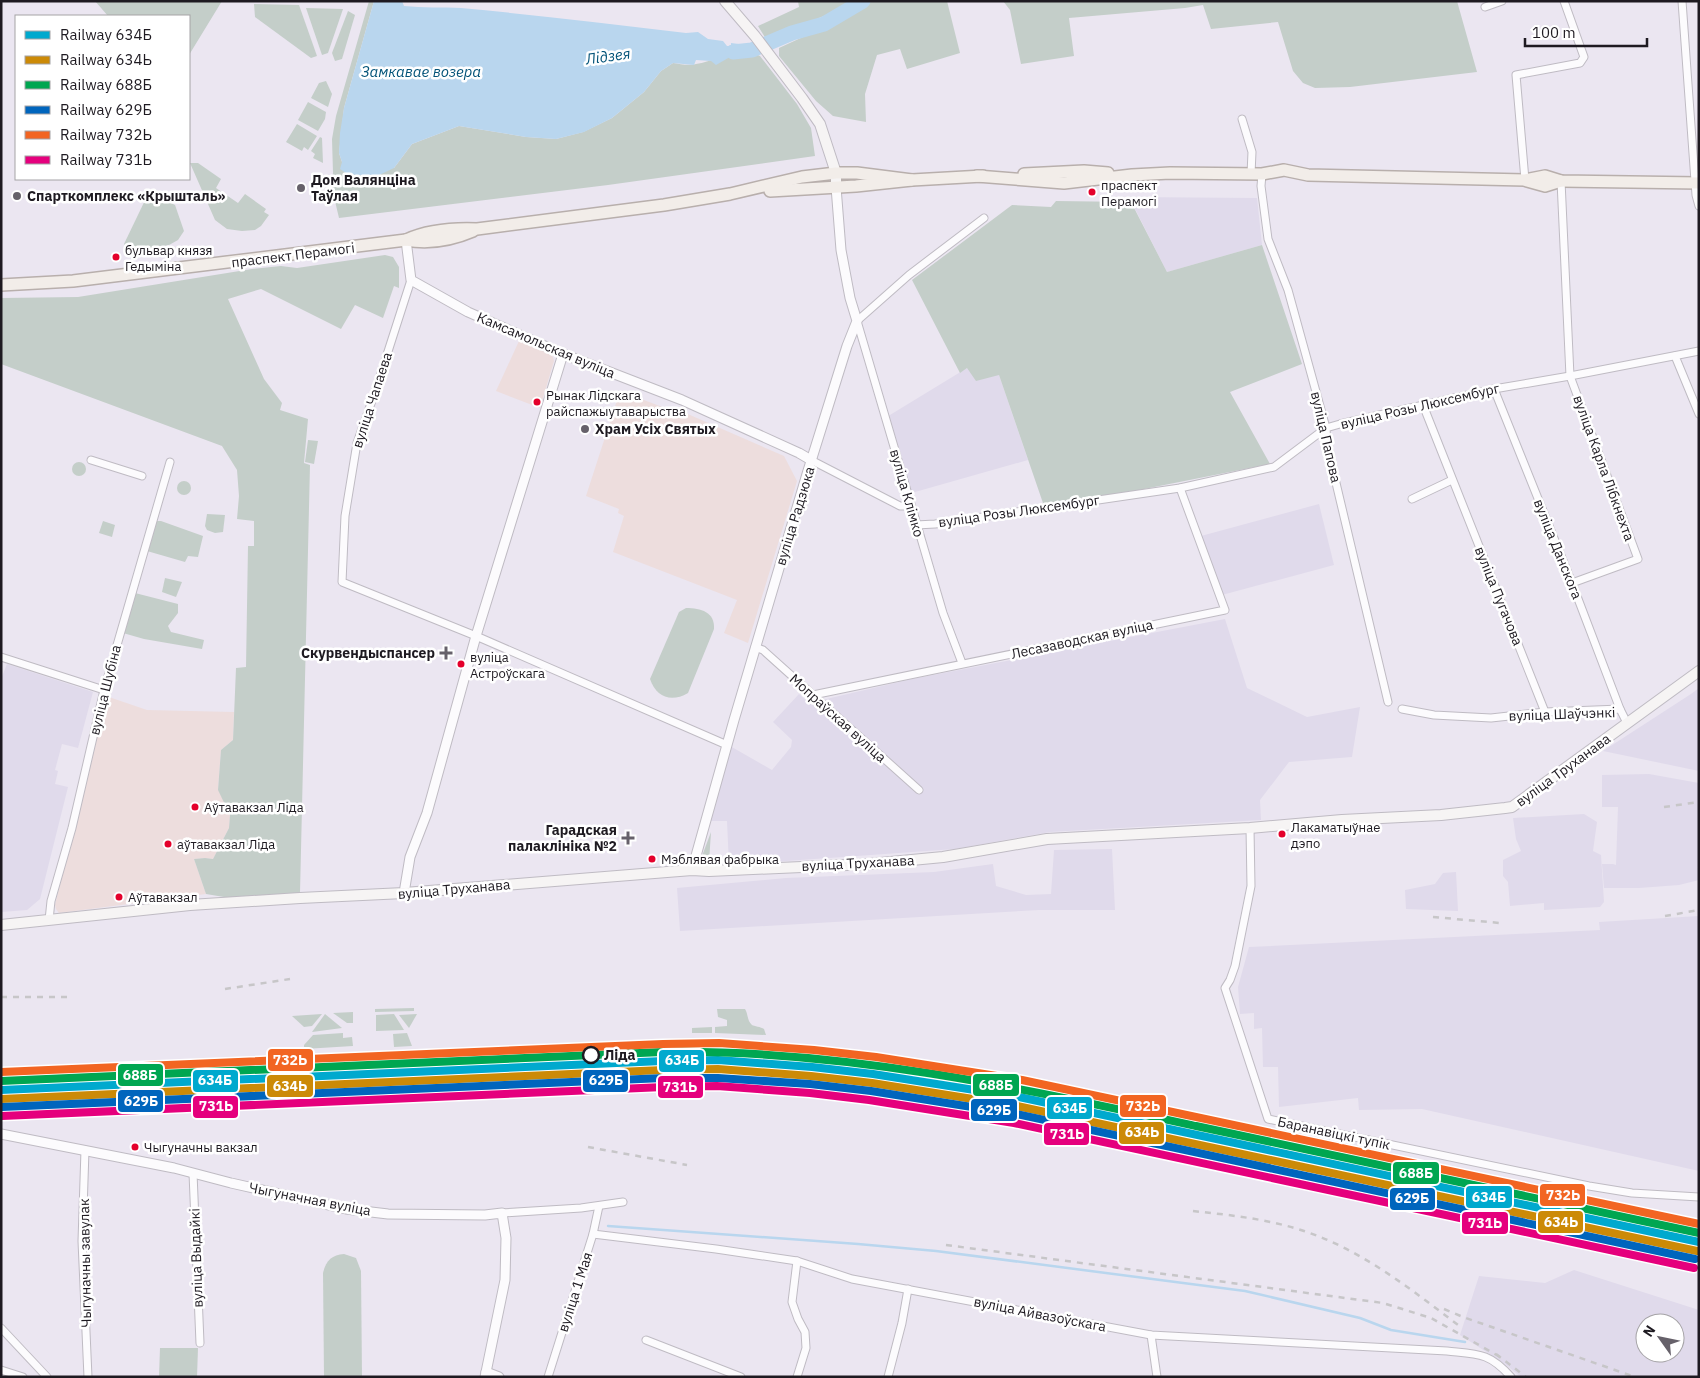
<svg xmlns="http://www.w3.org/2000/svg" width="1700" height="1378" font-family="'IBM Plex Sans',sans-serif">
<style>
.commercial{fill:#eddddd}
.industrial{fill:#e0daeb;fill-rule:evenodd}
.green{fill:#c4cec9}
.water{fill:#b9d6ee}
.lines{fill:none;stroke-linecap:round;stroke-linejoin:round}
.stream{stroke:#b9d6ee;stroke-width:2.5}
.river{stroke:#b9d6ee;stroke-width:15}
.minor-casing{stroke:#bfbbc3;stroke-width:9}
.tertiary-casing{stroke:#bfbbc3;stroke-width:11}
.secondary-casing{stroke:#bfbbc3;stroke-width:12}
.primary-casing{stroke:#b8afac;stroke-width:14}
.minor{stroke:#fcfbfd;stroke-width:7}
.tertiary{stroke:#fcfbfd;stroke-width:9}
.secondary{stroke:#f6f4f4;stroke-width:10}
.primary{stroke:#f2ede9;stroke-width:11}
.rail{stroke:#c7c6c8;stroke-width:2.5;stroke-dasharray:6 6;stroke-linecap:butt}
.rail-1-casing{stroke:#fff;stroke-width:11}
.rail-2-casing{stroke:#fff;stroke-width:11}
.rail-3-casing{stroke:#fff;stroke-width:11}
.rail-4-casing{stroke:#fff;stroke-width:11}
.rail-5-casing{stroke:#fff;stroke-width:11}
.rail-6-casing{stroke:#fff;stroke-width:11}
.rail-1{stroke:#00a9ce;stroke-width:8}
.rail-2{stroke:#cc8a07;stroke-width:8}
.rail-3{stroke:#00a651;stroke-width:8}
.rail-4{stroke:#0065bd;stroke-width:8}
.rail-5{stroke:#f26522;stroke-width:8}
.rail-6{stroke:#e5007d;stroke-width:8}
.poi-dot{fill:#66616a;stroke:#fff;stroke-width:2}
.bus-dot{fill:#e4002b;stroke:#fff;stroke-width:2}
.stop-dot{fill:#fff;stroke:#1e1a21;stroke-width:2.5}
.labels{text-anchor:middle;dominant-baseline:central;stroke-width:5;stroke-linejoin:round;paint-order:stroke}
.bus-label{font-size:13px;fill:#1e1a21;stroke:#fff;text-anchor:start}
.poi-label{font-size:14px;font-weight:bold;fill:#1e1a21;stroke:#fff;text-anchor:start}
.street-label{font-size:14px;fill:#1e1a21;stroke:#fff}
.stop-label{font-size:14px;font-weight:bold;fill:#1e1a21;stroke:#fff;text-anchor:start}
.water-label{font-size:15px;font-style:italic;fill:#035378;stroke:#fff}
.line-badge{stroke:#fff;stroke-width:2}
.badge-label{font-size:14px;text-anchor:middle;font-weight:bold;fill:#fff}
</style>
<rect width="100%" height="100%" fill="#ebe6f1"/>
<g class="commercial">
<polygon points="519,341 548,353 553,357 554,361 540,408 496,391"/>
<polygon points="620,391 673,411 674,408 784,456 797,481 748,643 724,633 737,600 613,552 624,516 618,513 619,509 586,496"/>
<polygon points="106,696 147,710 234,712 233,740 221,750 218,789 230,815 229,828 213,859 205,858 194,859 206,894 59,913 56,909 55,905"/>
</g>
<g class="industrial">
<polygon points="1129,197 1257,198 1262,245 1167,272"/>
<polygon points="967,368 999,375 1028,460 908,494 885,418"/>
<polygon points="1319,504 1334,565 1222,595 1201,536"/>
<polygon points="1225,619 1247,688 1307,717 1360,707 1352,757 1289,762 1260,800 1261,820 1050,832 955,849 729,865 727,821 711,821 730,746 772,770 791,747 792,740 773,722 799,694 809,703 912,679"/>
<polygon points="7,664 93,692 78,748 62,744 55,770 58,771 55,784 68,787 40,899 27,910 1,912 1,679"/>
<polygon points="1699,688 1699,771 1603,751 1691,694"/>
<polygon points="1649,774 1699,783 1699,867 1697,868 1699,868 1699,880 1679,885 1639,888 1604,888 1602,864 1613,864 1616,865 1618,807 1602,807 1602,775"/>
<polygon points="1584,814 1597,822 1593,851 1601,855 1604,902 1600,907 1544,910 1544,903 1510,906 1508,882 1503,876 1503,860 1521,851 1516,839 1513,818"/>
<polygon points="1112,849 1115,910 1039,910 680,931 677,888 786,878 934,872 993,864 996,886 1026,895 1051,894 1054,850"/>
<polygon points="1456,872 1458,911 1406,909 1405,890 1435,884 1443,873"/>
<polygon points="1699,916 1699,1171 1422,1109 1359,1110 1358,1098 1279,1107 1278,1067 1263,1067 1262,1028 1254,1029 1254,1013 1240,1014 1238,987 1249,947 1600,930 1599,922"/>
<path d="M1574 1270 1699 1310V1377H1521L1505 1364 1460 1335 1479 1276 1545 1283ZM1645 1323H1675V1353H1645Z"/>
</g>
<g class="green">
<polygon points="95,1 222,1 189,55 189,16 108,16"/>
<path d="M369 1H374L344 108 339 153 342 162 394 168 412 144 459 126 526 137 556 139 583 132 612 118 644 92 661 71 673 63C680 64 689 66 696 64 716 61 741 45 760 56L797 104 811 128 815 156 608 185 339 218 334 197 319 201 331 182 333 173 332 139 336 116Z"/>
<polygon points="798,1 850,1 826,15 773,38 766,39 758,26 799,7"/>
<polygon points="872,1 947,1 960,53 907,69 900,49 877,55 865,94 866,122 833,116 816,101 779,56 779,48 831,24"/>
<polygon points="1003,1 1457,1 1477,72 1350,87 1315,88 1303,83 1293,71 1278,22 1211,29 1203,5 1185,8 1069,18 1074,56 1021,64 1010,10"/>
<polygon points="254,4 299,5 317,56 311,58 255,17"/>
<polygon points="306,8 343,9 328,53 322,55"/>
<polygon points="348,11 355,15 342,59 335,61 332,53"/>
<polygon points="326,81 332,94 328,107 311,98 319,83"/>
<polygon points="308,102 326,112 325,119 318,131 298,120"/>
<polygon points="297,124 317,136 308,150 304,147 302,151 286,142"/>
<polygon points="320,137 322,138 323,163 313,158 315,154 311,151"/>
<polygon points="190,163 198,163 221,179 216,188 238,203 245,194 266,209 264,212 269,215 261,226 255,230 242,231 227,229 215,220"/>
<polygon points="149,192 175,205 184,231 178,240 169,245 129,252 124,244"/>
<polygon points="1056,201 1131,202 1167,272 1262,245 1302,364 1230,392 1270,464 1109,496 1044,506 999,375 976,381 967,368 960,373 912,280 1012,205 1051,207"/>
<polygon points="385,255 393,257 399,267 399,288 394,286 383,318 355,305 341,329 261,289 228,299 264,379 282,403 280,410 308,419 304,463 310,465 300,893 230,898 206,894 194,859 205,858 213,859 229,828 230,815 218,790 221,750 233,740 236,668 246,667 248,546 254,546 254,521 237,519 239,496 237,470 222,446 1,364 1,298 78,297 252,269 281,266 297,268"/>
<polygon points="308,440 318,441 314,464 305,462"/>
<circle cx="79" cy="469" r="7"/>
<circle cx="184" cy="488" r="7"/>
<polygon points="207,514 225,515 223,532 215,533 207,530 205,526"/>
<polygon points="103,521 115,525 112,537 99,533"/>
<polygon points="157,521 161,521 203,536 198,557 188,556 185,562 147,551 155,523"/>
<polygon points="165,578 182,582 176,597 162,592"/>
<polygon points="135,593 178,604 178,613 168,626 171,632 204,640 202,649 144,639 123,633"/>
<path d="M686 608C701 608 715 612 714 629L688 693C671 703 656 697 650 679L679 612Z"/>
<polygon points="711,832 709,862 699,864"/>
<polygon points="414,1008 414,1011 375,1012 375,1009"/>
<path d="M717 1009H745C748 1013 747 1021 752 1025 754 1026 761 1027 764 1029L766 1035 715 1033V1027L727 1026V1020L718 1017Z"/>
<polygon points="353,1012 353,1023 347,1023 333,1013"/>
<polygon points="322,1014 312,1026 304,1027 292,1016"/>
<polygon points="325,1014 342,1028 312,1032"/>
<polygon points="394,1014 404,1030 376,1031 376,1015"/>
<polygon points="417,1014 409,1028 399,1015"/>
<polygon points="712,1027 712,1033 692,1033 692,1028"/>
<polygon points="343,1033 343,1038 352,1037 353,1046 304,1049 304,1045 313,1035"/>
<polygon points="407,1033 412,1046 394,1047 393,1034"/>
<path d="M344 1254 356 1258 361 1271 362 1377H324L323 1273C326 1260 332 1255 344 1254Z"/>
<polygon points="160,1348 198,1348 197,1377 159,1377"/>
</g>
<path class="water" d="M374 1H402L404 6C423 8 442 7 461 8 536 15 611 24 686 33L698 32 708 39 723 41 727 46H731V43L739 44 740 46 748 45 754 52 737 53 716 65 711 61 696 60 694 65 673 63 661 71 644 92 612 118 584 132 556 139 526 137 459 126 412 144 394 168 377 176 356 175 346 173 340 169 342 162 339 153 340 133 344 108Z"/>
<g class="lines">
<polyline class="stream" points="608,1226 858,1244 936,1251 1245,1291 1360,1318 1391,1330 1465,1342"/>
<polyline class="river" points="733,52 752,50 792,33 824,24 863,1"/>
<g class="minor-casing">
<g id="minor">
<polyline points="1682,1 1696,195 1699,206"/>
<polyline points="1485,7 1502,1"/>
<polyline points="1242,119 1252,152 1251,174"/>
<polyline points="1262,174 1261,186 1268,239 1288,290 1326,428 1327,445 1388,702"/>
<polyline points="1525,180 1516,75 1580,63 1584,57 1564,1"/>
<polyline points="1561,181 1570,376 1638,559 1572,583"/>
<polyline points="411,280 374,395 357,443 345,516 342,582 476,636 727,745"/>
<polyline points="1675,356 1699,414"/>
<polyline points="1494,389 1572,583 1620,709"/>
<polyline points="1423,405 1545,712"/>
<polyline points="91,460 142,476"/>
<polyline points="811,460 900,506 911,506"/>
<polyline points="1412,499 1452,480"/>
<polyline points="916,525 935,524 1180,488 1274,467 1326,428 1340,424 1494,389 1570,376 1699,351"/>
<polyline points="755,647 763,650 919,790"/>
<polyline points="1,657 104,690"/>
<polyline points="962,663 943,613 857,321 909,275 984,218"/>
<polyline points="813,695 1225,610 1180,488"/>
<polyline points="1402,709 1434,715 1491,718 1545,712 1620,709 1627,723"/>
<polyline points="1250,828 1251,886 1235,966 1230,980 1225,988 1268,1119 1589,1186 1632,1193 1699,1197"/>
<polyline points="49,920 51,901 72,828 104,690 170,462"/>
<polyline points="85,1150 82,1241 88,1377"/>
<polyline points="193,1173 200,1343"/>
<polyline points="502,1213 581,1208 623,1202"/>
<path d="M593 1234 716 1249 797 1261 852 1279 1151 1335 1447 1351C1477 1354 1489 1352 1511 1377"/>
<polyline points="797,1261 792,1302 798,1319 805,1332 806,1348 797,1377"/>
<polyline points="1,1328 47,1377"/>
<polyline points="1151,1335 1157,1377"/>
<polyline points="646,1340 741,1377"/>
<polyline points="1,1370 23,1377"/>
<polyline points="548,1377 593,1234 599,1206"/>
<polyline points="888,1377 902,1323 908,1289"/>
</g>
</g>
<g class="tertiary-casing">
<g id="tertiary">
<polyline points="406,240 411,280 468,312 563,354 682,400 799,453 811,460"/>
<polyline points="692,870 734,720 807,474 847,346 857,321 850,298 841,250 836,187"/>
<polyline points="404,893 410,857 427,813 476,636 563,354"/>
<polyline points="1,1134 174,1168 231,1183 346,1209 388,1214 485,1215 502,1213 506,1238 505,1280 485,1377"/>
<polyline points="486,1372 499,1377"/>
</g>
</g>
<g class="secondary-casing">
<g id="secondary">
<polyline points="725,1 755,36 802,98 820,124 836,173 836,187"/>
<polyline points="1,925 190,905 300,898 404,893 692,870 709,871 870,864 943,857 1047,839 1250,828 1342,820 1441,815 1505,808 1512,807 1699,671"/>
</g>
</g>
<g class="primary-casing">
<g id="primary">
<polyline points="1024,174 1084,171 1108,173"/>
<polyline points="977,176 1064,183 1132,175 1170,173 1262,174 1284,170 1308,175 1525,180 1545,176 1561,181 1699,183"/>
<polyline points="1527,181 1545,186 1561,181"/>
<polyline points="770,191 856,186 912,180 983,176"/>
<path d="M406 240C428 230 452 228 477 229L664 205 730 194 802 177 836 173H857L912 180"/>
<path d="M1 285 73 281 406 240C428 244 452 240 473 231"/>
</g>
</g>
<use href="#minor" class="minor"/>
<use href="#tertiary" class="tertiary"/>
<use href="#secondary" class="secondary"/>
<use href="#primary" class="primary"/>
<g class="rail">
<polyline points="1664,807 1699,802"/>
<polyline points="1665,916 1699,910"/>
<polyline points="1433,917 1500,923"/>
<polyline points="225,989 290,979"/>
<polyline points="1,997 68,997"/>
<polyline points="183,1075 278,1063"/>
<polyline points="1,1093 18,1095"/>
<polyline points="588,1147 687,1165"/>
<polyline points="1559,1205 1652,1232"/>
<path d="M1193 1211C1230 1215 1268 1219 1304 1231 1364 1251 1413 1291 1462 1328"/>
<polyline points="1517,1217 1540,1220"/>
<polyline points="1535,1219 1699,1254"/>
<polyline points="1644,1233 1671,1236"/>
<polyline points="946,1245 1383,1303 1431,1318 1502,1358"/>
<polyline points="1444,1309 1463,1317 1635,1377"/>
<polyline points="1496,1354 1526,1377"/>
</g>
<g class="rail-1-casing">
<polyline id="rail-1" points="1,1090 663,1061 718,1060 812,1067 873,1074 1019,1097 1699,1242"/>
</g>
<g class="rail-2-casing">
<polyline id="rail-2" points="1,1099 663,1070 718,1069 811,1076 872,1083 1017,1106 1697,1251"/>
</g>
<g class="rail-3-casing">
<path id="rail-3" d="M1 1081 663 1052C843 1049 1021 1088 1196 1126 1364 1162 1531 1197 1699 1233"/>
</g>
<g class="rail-4-casing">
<polyline id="rail-4" points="2,1107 664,1078 718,1078 810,1084 871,1091 1016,1114 1695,1259"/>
</g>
<g class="rail-5-casing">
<polyline id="rail-5" points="1,1072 663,1044 719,1043 814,1050 876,1057 1022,1080 1699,1224"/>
</g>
<g class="rail-6-casing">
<polyline id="rail-6" points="2,1116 664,1087 717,1086 810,1093 869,1100 1014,1123 1694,1268"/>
</g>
<use href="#rail-1" class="rail-1"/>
<use href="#rail-2" class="rail-2"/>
<use href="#rail-3" class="rail-3"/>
<use href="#rail-4" class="rail-4"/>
<use href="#rail-5" class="rail-5"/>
<use href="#rail-6" class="rail-6"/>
</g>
<g class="poi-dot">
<circle cx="301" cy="188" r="5"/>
<circle cx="17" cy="196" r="5"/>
<circle cx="585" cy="429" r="5"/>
<path d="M443.5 645.5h5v5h5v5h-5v5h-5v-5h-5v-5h5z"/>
<path d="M625.5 830.5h5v5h5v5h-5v5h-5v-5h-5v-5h5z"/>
</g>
<g class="bus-dot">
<circle cx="1092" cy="192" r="4.5"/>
<circle cx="116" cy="257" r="4.5"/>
<circle cx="537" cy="402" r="4.5"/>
<circle cx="461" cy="664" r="4.5"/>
<circle cx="195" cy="807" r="4.5"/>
<circle cx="1282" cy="834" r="4.5"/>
<circle cx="168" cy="844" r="4.5"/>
<circle cx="652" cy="859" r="4.5"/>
<circle cx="119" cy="897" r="4.5"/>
<circle cx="135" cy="1147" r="4.5"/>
</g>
<circle class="stop-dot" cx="591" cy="1055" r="8"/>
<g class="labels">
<g class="bus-label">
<text x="1101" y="185">праспект<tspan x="1101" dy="16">Перамогі</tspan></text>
<text x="125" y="250">бульвар князя<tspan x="125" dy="16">Гедыміна</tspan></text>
<text x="546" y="395">Рынак Лідскага<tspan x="546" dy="16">райспажыутаварыства</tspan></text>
<text x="470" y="657">вуліца<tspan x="470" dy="16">Астроўскага</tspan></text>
<text x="204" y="807">Аўтавакзал Ліда</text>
<text x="1291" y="827">Лакаматыўнае<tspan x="1291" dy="16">дэпо</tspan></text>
<text x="177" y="844">аўтавакзал Ліда</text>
<text x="661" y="859">Мэблявая фабрыка</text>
<text x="128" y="897">Аўтавакзал</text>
<text x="144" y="1147">Чыгуначны вакзал</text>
</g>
<g class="poi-label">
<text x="311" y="180">Дом Валянціна<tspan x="311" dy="16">Таўлая</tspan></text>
<text x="27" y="196">Спарткомплекс «Крышталь»</text>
<text x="595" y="429">Храм Усіх Святых</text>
<text x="435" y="653" text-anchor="end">Скурвендыспансер</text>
<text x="617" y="830" text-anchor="end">Гарадская<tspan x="617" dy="16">палаклініка №2</tspan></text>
</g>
<g class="street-label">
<text transform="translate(293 255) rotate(-7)">праспект Перамогі</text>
<text transform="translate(546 345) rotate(23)">Камсамольская вуліца</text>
<text transform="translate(372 400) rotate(-72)">вуліца Чапаева</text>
<text transform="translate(1420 406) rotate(-13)">вуліца Розы Люксембург</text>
<text transform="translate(1326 437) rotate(77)">вуліца Папова</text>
<text transform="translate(1604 468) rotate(70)">вуліца Карла Лібкнехта</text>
<text transform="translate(907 493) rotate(74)">вуліца Клімко</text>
<text transform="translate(1019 511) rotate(-8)">вуліца Розы Люксембург</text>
<text transform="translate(795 516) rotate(-73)">вуліца Радзюка</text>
<text transform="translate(1558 549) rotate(68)">вуліца Данскога</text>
<text transform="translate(1499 596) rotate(68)">вуліца Пугачова</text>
<text transform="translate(1082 639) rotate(-12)">Лесазаводская вуліца</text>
<text transform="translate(105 690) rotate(-76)">вуліца Шубіна</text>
<text transform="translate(1562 714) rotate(-2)">вуліца Шаўчэнкі</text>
<text transform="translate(838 718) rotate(42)">Мопраўская вуліца</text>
<text transform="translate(1563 770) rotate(-36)">вуліца Труханава</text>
<text transform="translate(858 863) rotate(-3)">вуліца Труханава</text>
<text transform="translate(454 889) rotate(-5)">вуліца Труханава</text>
<text transform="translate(1334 1133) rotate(12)">Баранавіцкі тупік</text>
<text transform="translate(310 1199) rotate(11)">Чыгуначная вуліца</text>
<text transform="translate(196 1258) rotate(-92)">вуліца Выдайкі</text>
<text transform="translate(85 1263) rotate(-91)">Чыгуначны завулак</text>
<text transform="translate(575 1292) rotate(-72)">вуліца 1 Мая</text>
<text transform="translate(1040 1314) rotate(11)">вуліца Айвазоўскага</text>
</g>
<g class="stop-label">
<text x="604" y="1055">Ліда</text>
</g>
<g class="water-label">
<text transform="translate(608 56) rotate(-8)">Лідзея</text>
<text x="421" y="71">Замкавае возера</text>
</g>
</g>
<g class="line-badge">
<rect x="267" y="1048" width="47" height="24" rx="5" fill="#f26522"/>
<rect x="658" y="1049" width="47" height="24" rx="5" fill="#00a9ce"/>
<rect x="117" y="1063" width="47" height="24" rx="5" fill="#00a651"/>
<rect x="582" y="1069" width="47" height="24" rx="5" fill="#0065bd"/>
<rect x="192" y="1069" width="47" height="24" rx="5" fill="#00a9ce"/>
<rect x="972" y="1073" width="48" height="24" rx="5" fill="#00a651"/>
<rect x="266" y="1074" width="48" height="24" rx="5" fill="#cc8a07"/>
<rect x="657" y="1075" width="47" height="24" rx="5" fill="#e5007d"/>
<rect x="117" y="1089" width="47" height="24" rx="5" fill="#0065bd"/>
<rect x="1119" y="1094" width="48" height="24" rx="5" fill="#f26522"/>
<rect x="192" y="1095" width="47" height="24" rx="5" fill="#e5007d"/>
<rect x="1046" y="1096" width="47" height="24" rx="5" fill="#00a9ce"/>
<rect x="970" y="1098" width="48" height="24" rx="5" fill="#0065bd"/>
<rect x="1118" y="1121" width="47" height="24" rx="5" fill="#cc8a07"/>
<rect x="1043" y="1122" width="47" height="24" rx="5" fill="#e5007d"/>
<rect x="1392" y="1161" width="48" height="24" rx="5" fill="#00a651"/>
<rect x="1539" y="1183" width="47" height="24" rx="5" fill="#f26522"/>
<rect x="1465" y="1185" width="48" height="24" rx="5" fill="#00a9ce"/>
<rect x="1389" y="1187" width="47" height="24" rx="5" fill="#0065bd"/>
<rect x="1537" y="1210" width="47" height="24" rx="5" fill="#cc8a07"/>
<rect x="1461" y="1211" width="48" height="24" rx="5" fill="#e5007d"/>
</g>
<g class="badge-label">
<text x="290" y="1065">732Ь</text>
<text x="682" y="1065">634Б</text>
<text x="140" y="1080">688Б</text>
<text x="606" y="1085">629Б</text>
<text x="215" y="1085">634Б</text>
<text x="996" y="1090">688Б</text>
<text x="290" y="1091">634Ь</text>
<text x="680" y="1092">731Ь</text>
<text x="141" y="1106">629Б</text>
<text x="1143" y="1111">732Ь</text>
<text x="216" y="1111">731Ь</text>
<text x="1070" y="1113">634Б</text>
<text x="994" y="1115">629Б</text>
<text x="1142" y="1137">634Ь</text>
<text x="1067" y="1139">731Ь</text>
<text x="1416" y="1178">688Б</text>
<text x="1563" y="1200">732Ь</text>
<text x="1489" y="1202">634Б</text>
<text x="1412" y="1203">629Б</text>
<text x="1561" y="1227">634Ь</text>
<text x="1485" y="1228">731Ь</text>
</g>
<rect width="1700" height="1378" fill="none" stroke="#1e1a21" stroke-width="5"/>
<rect x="15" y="15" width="175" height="165" fill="#ffffff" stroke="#a5a3a6"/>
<rect x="25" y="31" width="25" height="8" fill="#00a9ce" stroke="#a5a3a6"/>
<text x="60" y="40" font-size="15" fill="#1e1a21">Railway 634Б</text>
<rect x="25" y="56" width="25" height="8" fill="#cc8a07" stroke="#a5a3a6"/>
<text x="60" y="65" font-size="15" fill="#1e1a21">Railway 634Ь</text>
<rect x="25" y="81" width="25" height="8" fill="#00a651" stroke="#a5a3a6"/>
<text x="60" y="90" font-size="15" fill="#1e1a21">Railway 688Б</text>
<rect x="25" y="106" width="25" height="8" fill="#0065bd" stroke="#a5a3a6"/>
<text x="60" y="115" font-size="15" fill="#1e1a21">Railway 629Б</text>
<rect x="25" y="131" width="25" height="8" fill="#f26522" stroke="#a5a3a6"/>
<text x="60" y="140" font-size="15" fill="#1e1a21">Railway 732Ь</text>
<rect x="25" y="156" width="25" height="8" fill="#e5007d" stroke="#a5a3a6"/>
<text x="60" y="165" font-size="15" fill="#1e1a21">Railway 731Ь</text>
<g transform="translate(1660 1338) rotate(303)"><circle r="24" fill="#ffffff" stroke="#a5a3a6"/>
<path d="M0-4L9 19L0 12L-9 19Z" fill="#66616a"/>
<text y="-8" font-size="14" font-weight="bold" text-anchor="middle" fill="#1e1a21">N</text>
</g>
<path d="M1525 38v8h122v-8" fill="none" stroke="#1e1a21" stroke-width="2.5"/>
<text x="1532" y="38" font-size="15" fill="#1e1a21" stroke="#ffffff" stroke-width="4" paint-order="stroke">100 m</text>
</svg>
